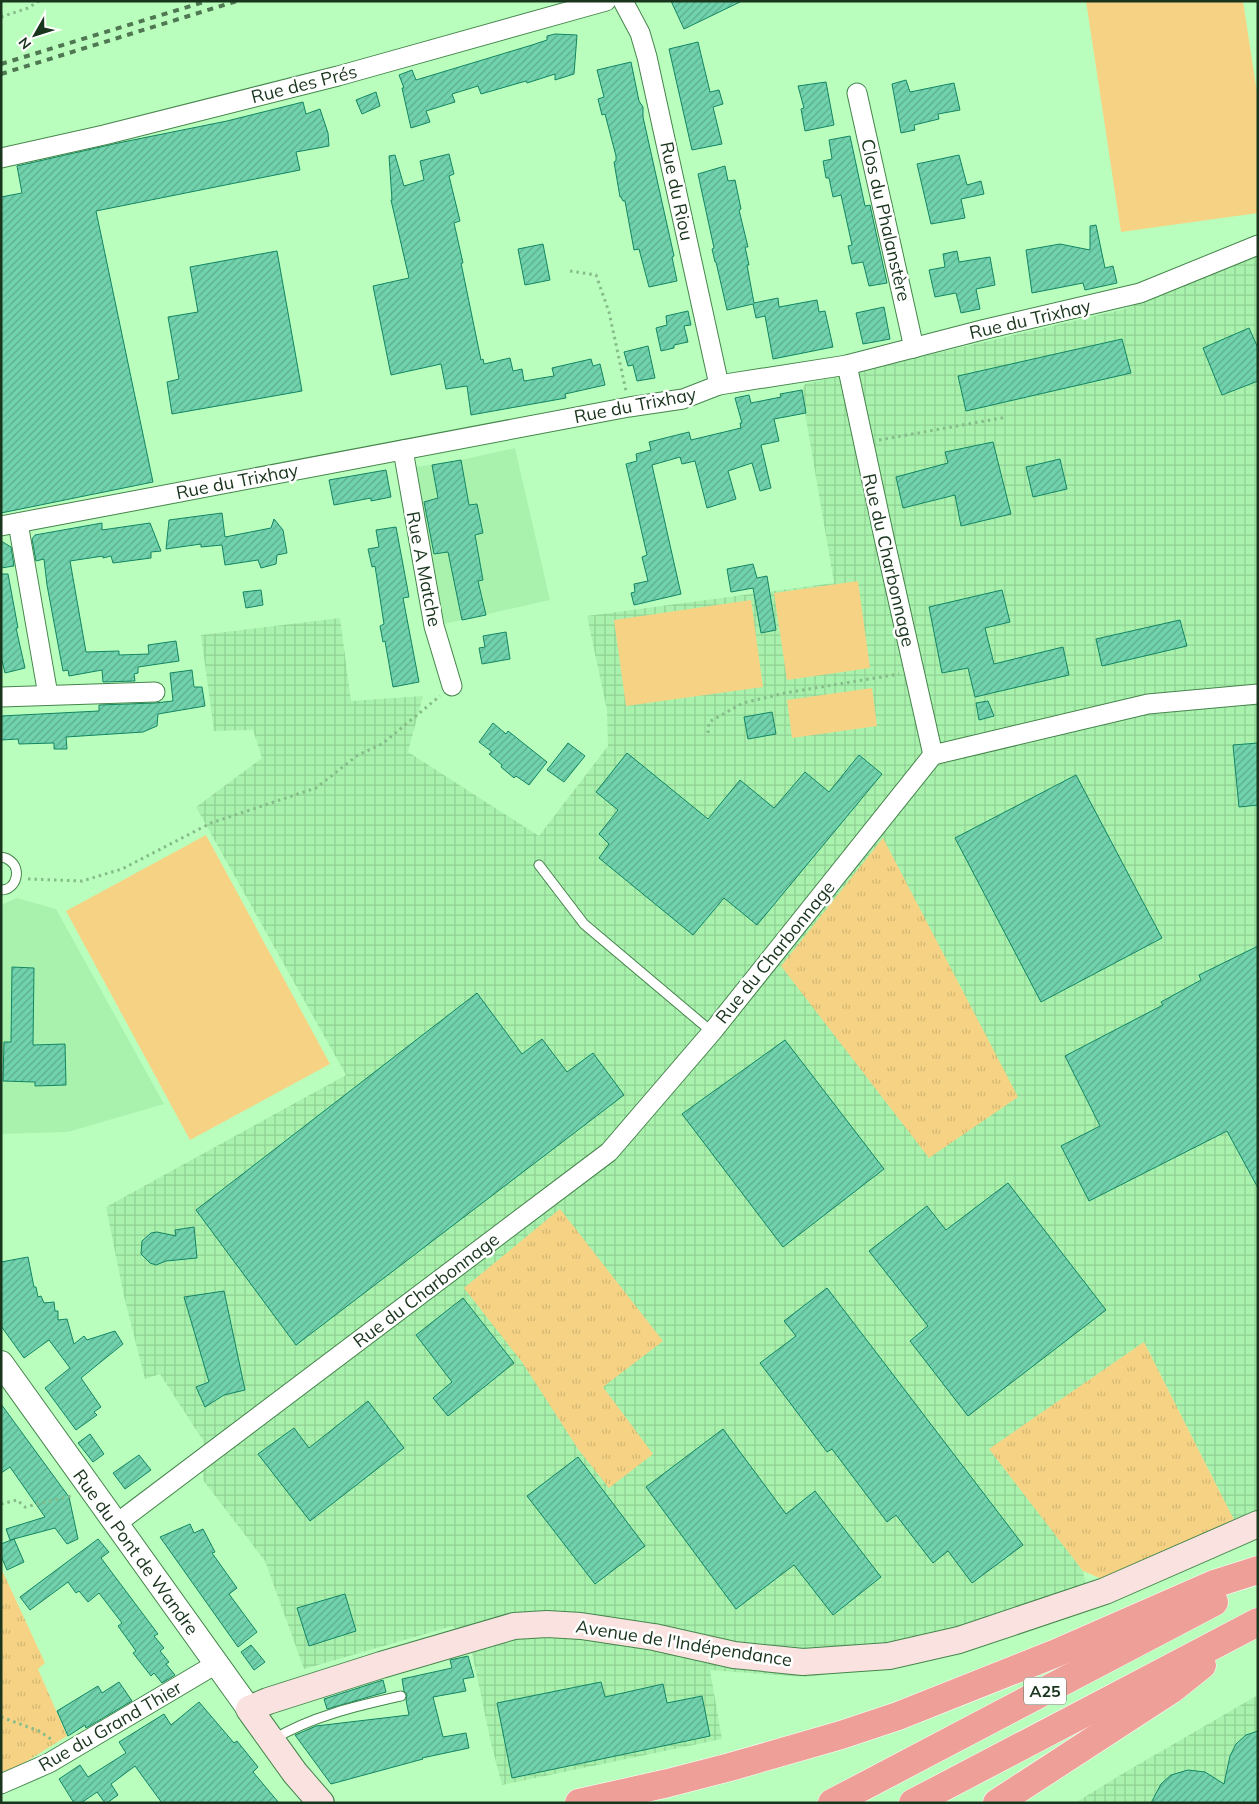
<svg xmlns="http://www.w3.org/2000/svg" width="1259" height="1804" font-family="Mulish,sans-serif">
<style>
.built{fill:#a9f2ae}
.industrial{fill:url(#industrial-grid)}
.grass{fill:url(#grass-tufts)}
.park{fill:#f6d384}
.building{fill:url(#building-hatch);stroke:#138663}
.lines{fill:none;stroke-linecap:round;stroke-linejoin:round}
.service-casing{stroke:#45854c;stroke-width:11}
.minor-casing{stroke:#45854c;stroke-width:21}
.tertiary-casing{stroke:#45854c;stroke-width:26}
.secondary-casing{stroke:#45854c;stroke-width:28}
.motorway-casing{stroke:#fff;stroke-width:29}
.path{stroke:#85bc89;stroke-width:3;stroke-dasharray:2.5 4;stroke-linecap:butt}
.service{stroke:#fff;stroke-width:9}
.minor{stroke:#fff;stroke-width:19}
.tertiary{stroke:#fff;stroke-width:24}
.secondary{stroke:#fae2e0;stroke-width:26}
.motorway{stroke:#eea098;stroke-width:28}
.rail{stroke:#4e7752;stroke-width:4;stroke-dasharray:6 6;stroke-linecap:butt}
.labels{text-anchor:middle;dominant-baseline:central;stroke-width:5;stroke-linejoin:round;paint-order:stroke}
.shield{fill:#fff;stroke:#5f7261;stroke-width:1}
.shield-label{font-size:16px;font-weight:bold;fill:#1a351d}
.street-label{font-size:18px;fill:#1a351d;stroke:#fff}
</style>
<defs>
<pattern id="industrial-grid" width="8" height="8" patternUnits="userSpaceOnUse" patternTransform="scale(1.25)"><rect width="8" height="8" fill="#a9f2ae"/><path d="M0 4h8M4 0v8" fill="none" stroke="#91d095"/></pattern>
<pattern id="grass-tufts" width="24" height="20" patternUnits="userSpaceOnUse" patternTransform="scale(1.25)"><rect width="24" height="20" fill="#f6d384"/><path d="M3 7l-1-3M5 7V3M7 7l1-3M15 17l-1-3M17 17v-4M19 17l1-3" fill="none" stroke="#d2b672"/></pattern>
<pattern id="building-hatch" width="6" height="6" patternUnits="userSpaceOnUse" patternTransform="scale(1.25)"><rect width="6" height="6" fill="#71d3ad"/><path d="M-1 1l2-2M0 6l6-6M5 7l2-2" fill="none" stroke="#5cac8c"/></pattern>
</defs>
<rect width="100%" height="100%" fill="#bafebe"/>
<g class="built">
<polygon points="515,448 550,600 444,624 416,467 461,460"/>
<polygon points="17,898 56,909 164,1104 68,1132 1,1134 1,905"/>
</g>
<g class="industrial">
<polygon points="1258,255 1258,1509 1234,1520 1144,1342 990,1449 1083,1571 1089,1605 912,1663 806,1677 710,1670 722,1739 502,1785 491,1743 472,1653 453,1626 304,1669 265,1561 203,1480 204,1442 160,1374 145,1379 124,1296 106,1207 346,1075 196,807 262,758 253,730 214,731 201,635 340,618 351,701 423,696 408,752 539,836 608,746 607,710 587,616 834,583 805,413 802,390 805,384 1124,309"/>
<polygon points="1258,1695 1258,1803 1075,1803 1122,1774"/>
</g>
<g class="grass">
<polygon points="883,838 1018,1097 929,1158 781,966"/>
<polygon points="560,1209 663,1341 603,1387 653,1454 609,1488 578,1449 522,1362 464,1288"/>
<polygon points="1144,1342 1234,1520 1102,1579 1083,1571 989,1449"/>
<polygon points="1,1568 45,1663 38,1669 67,1736 21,1765 1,1773"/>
</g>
<g class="park">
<polygon points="1086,1 1243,1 1258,99 1258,213 1121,232"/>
<polygon points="858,581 870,668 787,680 774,593"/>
<polygon points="751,600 763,687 626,706 614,620"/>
<polygon points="872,688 877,726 792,738 787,700"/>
<polygon points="206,835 330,1064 190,1140 66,911"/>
</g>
<g class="building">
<polygon points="671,1 742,1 684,29"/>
<polygon points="555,34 577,35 574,74 555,80 555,74 527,83 526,81 481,94 478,86 452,94 455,102 426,111 430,122 411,128 402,88 404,88 399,75 412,70 416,80 532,45 547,40 547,36"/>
<polygon points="698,42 710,92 719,90 723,104 713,107 722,144 692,150 669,49"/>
<polygon points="631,62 639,101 643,107 643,117 674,256 672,257 677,281 649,287 639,249 634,250 625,201 623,201 621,197 620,197 614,162 616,161 616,156 605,114 602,115 598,99 604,97 597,70"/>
<polygon points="906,80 910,92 954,83 960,110 938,114 939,119 914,125 915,130 901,133 892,84"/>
<polygon points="826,82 834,125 805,131 801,109 804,108 798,86"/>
<polygon points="376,92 380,106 362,114 356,100"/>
<polygon points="303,102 306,114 320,109 328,133 329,146 296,152 300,170 96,211 153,482 1,513 1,197 22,193 17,166 118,143 227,121"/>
<polygon points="850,136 865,206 870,205 887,283 869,286 863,262 852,264 848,246 852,245 841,195 833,197 829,178 826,178 823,161 832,159 829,140"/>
<polygon points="449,154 454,174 449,176 460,221 454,223 463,263 461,263 481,360 483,359 484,364 510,358 513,371 522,369 524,381 554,376 552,368 591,359 593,366 600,364 605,385 565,394 566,398 471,415 467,386 446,389 441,364 391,375 373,286 409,278 391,200 392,200 389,156 395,155 404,186 424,180 420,161"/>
<polygon points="959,155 967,185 981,181 984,194 961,199 965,218 931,224 917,164"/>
<polygon points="725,166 728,181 735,180 741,209 739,210 748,247 745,247 749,265 747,265 754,303 778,298 779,307 817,300 819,312 825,311 833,347 773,359 765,316 756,318 753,304 727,310 716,262 715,262 712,249 714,248 698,174"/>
<polygon points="1096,225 1105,268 1113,266 1117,283 1085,290 1083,283 1032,293 1026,250 1060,244 1090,250 1090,226"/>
<polygon points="543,244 550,280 525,285 518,249"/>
<polygon points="277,251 302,391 172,414 167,382 179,379 168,317 198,312 190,267"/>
<polygon points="957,251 959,262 990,257 995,285 976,289 980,309 961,313 956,293 935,297 929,270 945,267 943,254"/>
<polygon points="884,307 890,339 863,344 856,313"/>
<polygon points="688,311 691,325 684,326 688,342 674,345 674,348 661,351 656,328 667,325 666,316"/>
<polygon points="1249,328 1258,348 1258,381 1222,395 1203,348"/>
<polygon points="1122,339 1131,373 966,411 958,376"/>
<polygon points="648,346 655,378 637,381 633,365 628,366 624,352"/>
<polygon points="802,390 806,413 774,419 779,441 761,445 771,488 760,491 752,463 728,471 736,499 707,508 695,461 682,464 680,457 652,465 681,594 634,605 631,593 635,592 634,584 648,581 642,557 647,555 626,464 637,461 636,454 651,450 649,442 689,432 691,440 741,428 740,423 742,423 735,398 749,395 751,403 781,397 780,394"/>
<polygon points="993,442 1011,514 961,526 955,495 903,508 896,477 948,463 945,452"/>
<polygon points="1060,459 1067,489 1033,497 1026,467"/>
<polygon points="461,460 469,505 477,504 483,533 475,535 483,580 478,581 486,615 462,620 448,552 434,554 424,502 438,498 432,465"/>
<polygon points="386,470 391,497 371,501 371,498 334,505 329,480"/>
<polygon points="222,513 225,537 271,528 274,519 283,530 287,553 277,555 276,564 261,568 258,560 225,565 222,545 201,547 201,544 166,549 169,520"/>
<polygon points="102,523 102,530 150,523 161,551 151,552 151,558 113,563 111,556 103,558 103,556 70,561 86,652 119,651 119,655 149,654 148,645 176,641 179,661 138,667 138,673 134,674 135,681 103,682 102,670 69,676 68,670 63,671 47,585 44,559 36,561 32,539 35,535"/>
<polygon points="396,527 409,597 403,598 419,682 393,687 385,641 383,642 380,626 384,624 375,566 372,567 368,549 379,547 376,530"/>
<polygon points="1,541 11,547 14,566 1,568"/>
<polygon points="753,564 757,578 767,576 776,630 761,633 753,588 731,592 727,569"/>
<polygon points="1,574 8,574 18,628 16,628 25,668 5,673 1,657"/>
<polygon points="261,590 263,605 246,608 243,592"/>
<polygon points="1002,590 1010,622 985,628 994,664 1063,647 1069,675 975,697 968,668 942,673 929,607"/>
<polygon points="1180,620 1187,646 1102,666 1096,639"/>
<polygon points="506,632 510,659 482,664 479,648 485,647 483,636"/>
<polygon points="192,670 194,687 202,687 205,706 158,714 157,726 143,732 66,737 67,749 54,749 54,743 19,744 18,739 1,740 1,716 99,711 99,705 155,703 173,701 170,673"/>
<polygon points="988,701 994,716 979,720 976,703"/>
<polygon points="772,712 776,734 748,739 744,717"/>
<polygon points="493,723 506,734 508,731 547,762 529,785 516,776 514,778 501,767 502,765 489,754 492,752 479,742"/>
<polygon points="568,743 585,756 564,782 547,770"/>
<polygon points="1258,743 1258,805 1239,807 1233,745"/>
<polygon points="627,753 708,819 740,780 774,808 805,772 829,792 859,755 882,774 757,925 724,898 693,935 599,858 609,844 599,834 618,810 596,792"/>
<polygon points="1076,775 1162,938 1041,1002 955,838"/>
<polygon points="1258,946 1258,1188 1227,1131 1089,1201 1061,1146 1100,1126 1065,1056 1163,1005 1161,1002 1201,980 1199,975"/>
<polygon points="12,967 34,968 33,1045 65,1044 66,1085 35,1086 35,1082 3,1081 4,1042 11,1042"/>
<polygon points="477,993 522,1054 542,1039 567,1072 593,1053 624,1095 296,1345 196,1210"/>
<polygon points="785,1040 884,1169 783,1247 682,1114"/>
<polygon points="1008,1183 1106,1310 968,1416 910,1341 928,1326 869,1251 927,1206 946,1230"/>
<polygon points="194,1227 197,1258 166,1261 156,1265 150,1263 141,1254 142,1241 151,1233 157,1232 176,1236 175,1230"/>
<polygon points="28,1257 34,1287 36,1287 38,1297 41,1296 44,1303 54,1302 55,1311 58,1311 58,1320 67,1319 74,1344 84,1336 87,1340 115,1331 123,1344 81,1378 101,1407 94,1412 97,1415 76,1430 45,1388 70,1368 49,1340 24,1358 1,1326 1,1262"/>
<polygon points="827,1288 1023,1545 972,1583 948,1551 933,1563 896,1515 887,1522 832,1449 827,1452 760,1363 796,1336 784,1321"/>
<polygon points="224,1291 245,1390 224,1395 205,1407 196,1387 209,1382 184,1297"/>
<polygon points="463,1298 514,1363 448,1416 433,1398 452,1382 416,1335"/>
<polygon points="368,1401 404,1448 310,1521 258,1454 294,1428 309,1448"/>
<polygon points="1,1404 69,1497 78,1539 67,1544 55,1528 10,1540 6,1529 45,1517 10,1467 1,1473"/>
<polygon points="723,1429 786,1514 815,1491 881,1577 833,1615 794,1565 736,1609 646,1487"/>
<polygon points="90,1434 104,1454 93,1462 78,1443"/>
<polygon points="139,1455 151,1470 125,1489 113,1473"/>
<polygon points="578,1457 645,1546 595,1584 527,1496"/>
<polygon points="190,1524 194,1533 203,1529 215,1552 212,1553 237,1588 229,1594 257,1632 238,1647 160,1537"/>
<polygon points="14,1539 24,1562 7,1570 1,1556 1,1544"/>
<polygon points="98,1539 109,1552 101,1558 158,1634 154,1636 164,1648 160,1651 169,1662 166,1664 175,1675 162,1683 154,1673 151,1676 133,1653 136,1651 118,1626 122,1623 99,1593 88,1602 79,1591 76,1593 68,1582 30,1610 20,1597"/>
<polygon points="345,1594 356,1631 309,1646 297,1608"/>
<polygon points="251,1645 265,1662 254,1670 241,1652"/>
<polygon points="468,1656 474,1677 463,1679 466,1691 433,1697 443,1737 466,1733 469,1748 422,1758 423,1759 331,1784 295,1735 316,1726 409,1715 406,1700 407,1695 404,1691 402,1679 452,1668 450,1660"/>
<polygon points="383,1680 386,1692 327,1709 324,1699"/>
<polygon points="119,1682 132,1701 86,1728 85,1725 68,1736 57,1711 98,1686 102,1693"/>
<polygon points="601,1682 605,1697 663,1684 667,1703 702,1696 710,1736 512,1778 497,1703"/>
<polygon points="199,1702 234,1743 237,1741 258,1767 253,1772 279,1803 162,1803 135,1766 111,1784 118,1795 107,1803 105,1803 97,1792 81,1803 74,1803 59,1779 80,1765 88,1777 126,1753 119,1742 164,1714 171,1725"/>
<polygon points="1258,1731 1258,1803 1151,1803 1161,1784 1171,1775 1188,1770 1205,1772 1224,1784 1230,1756 1236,1744 1246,1735"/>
</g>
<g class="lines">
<g class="service-casing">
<g id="service">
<path d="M1 857C4 858 7 858 9 860 22 868 17 890 1 890"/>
<polyline points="539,865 584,924 712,1032"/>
<path d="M274 1739C312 1716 357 1706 401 1696"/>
</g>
</g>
<g class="minor-casing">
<g id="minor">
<polyline points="623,1 640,33 647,57 719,385"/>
<polyline points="857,93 914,348"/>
<polyline points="1,158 104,135 338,76 606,1"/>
<polyline points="847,365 885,542 933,755"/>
<polyline points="403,450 434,626 452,686"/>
<polyline points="18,523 48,695"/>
<polyline points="1,526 629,407 683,399 719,385 847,365 986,329 1140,293 1258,245"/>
<polyline points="1,697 155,692"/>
<polyline points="116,1524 609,1152 712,1032 933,755 1148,704 1258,694"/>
<polyline points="1,1784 49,1763 216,1664"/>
</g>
</g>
<g class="tertiary-casing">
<polyline id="tertiary" points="1,1363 249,1709"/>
</g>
<g class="secondary-casing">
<polyline id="secondary" points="321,1803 295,1773 249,1709 268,1701 381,1665 514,1626 547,1624 581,1626 654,1637 734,1655 803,1662 889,1656 959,1640 1105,1591 1258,1524"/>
</g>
<g class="motorway-casing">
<g id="motorway">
<polyline points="579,1803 668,1783 730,1767 841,1735 898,1716 1054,1654 1214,1584 1258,1570"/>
<polyline points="832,1803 1214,1602"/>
<polyline points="913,1803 1258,1622"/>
<polyline points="997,1803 1172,1689 1202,1665"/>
</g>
</g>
<g class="path">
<polyline points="1,17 28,8 39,1"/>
<polyline points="570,271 596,275 609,312 626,391"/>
<polyline points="879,440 1007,417"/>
<polyline points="708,733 709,722 743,703 785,693 899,674"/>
<polyline points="28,879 82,881 122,869 211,823 316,788 358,755 382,744 440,696"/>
<polyline points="1,1504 17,1500 25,1507 71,1496"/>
<polyline points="1,1717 39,1731 54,1741"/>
</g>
<use href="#service" class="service"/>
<use href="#minor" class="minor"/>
<use href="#tertiary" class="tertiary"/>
<use href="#secondary" class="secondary"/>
<use href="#motorway" class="motorway"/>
<g class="rail">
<polyline points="1,64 207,1"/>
<polyline points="1,74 237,1"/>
</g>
</g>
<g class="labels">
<rect class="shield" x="1024" y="1677.5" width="42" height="27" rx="4"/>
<g class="shield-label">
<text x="1045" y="1691">A25</text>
</g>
<g class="street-label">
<text transform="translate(304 84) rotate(-14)">Rue des Prés</text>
<text transform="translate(677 191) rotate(78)">Rue du Riou</text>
<text transform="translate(886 220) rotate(77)">Clos du Phalanstère</text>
<text transform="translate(1030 319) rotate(-13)">Rue du Trixhay</text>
<text transform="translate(635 405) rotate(-11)">Rue du Trixhay</text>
<text transform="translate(237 481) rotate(-11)">Rue du Trixhay</text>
<text transform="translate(889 560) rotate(77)">Rue du Charbonnage</text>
<text transform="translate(424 569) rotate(79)">Rue A Matche</text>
<text transform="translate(775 952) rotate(-51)">Rue du Charbonnage</text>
<text transform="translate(426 1290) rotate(-37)">Rue du Charbonnage</text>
<text transform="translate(136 1552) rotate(54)">Rue du Pont de Wandre</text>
<text transform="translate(684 1643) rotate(9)">Avenue de l'Indépendance</text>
<text transform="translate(110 1726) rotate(-30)">Rue du Grand Thier</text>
</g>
</g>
<rect width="1259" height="1804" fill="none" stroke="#1a351d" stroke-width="5"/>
<g transform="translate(35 35) rotate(231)" stroke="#ffffff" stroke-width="4" paint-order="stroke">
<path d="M0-4L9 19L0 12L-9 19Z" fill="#1a351d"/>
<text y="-8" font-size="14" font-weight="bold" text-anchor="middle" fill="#1a351d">N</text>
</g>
</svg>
